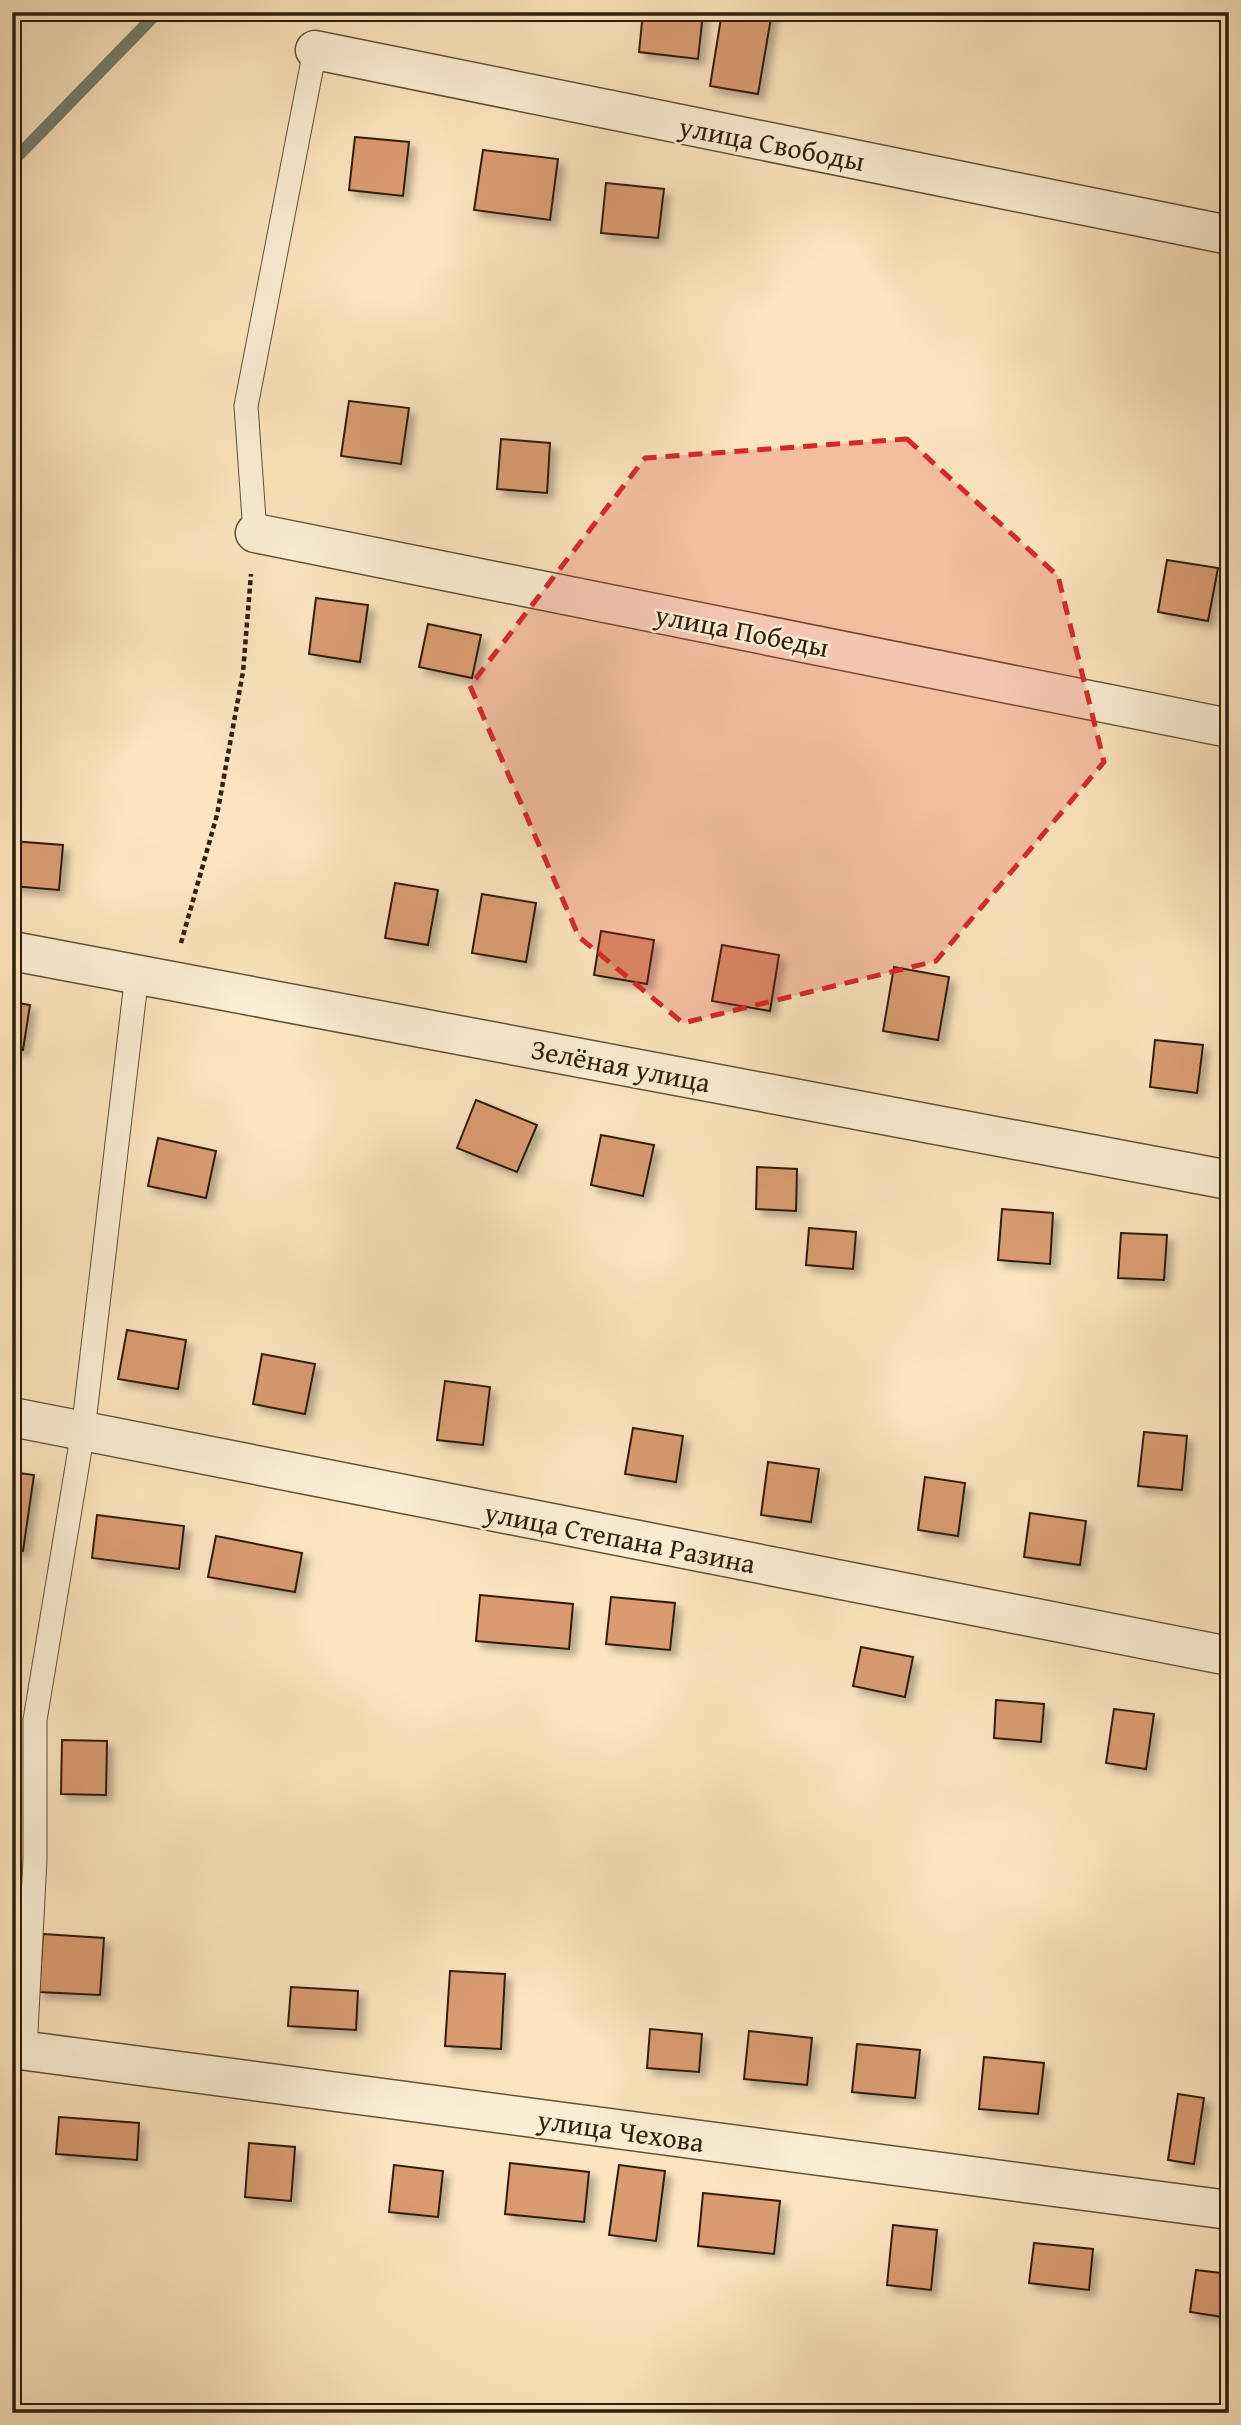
<svg xmlns="http://www.w3.org/2000/svg" width="1241" height="2425" font-family="'Gentium Book Plus',serif">
<style>
.lines{fill:none;stroke-linecap:round;stroke-linejoin:round}
.stream{stroke:#727f6e;stroke-width:12}
.building{fill:#da9b71;stroke:#2f1e0b;stroke-width:2;filter:url(#shadow)}
.lane-casing{stroke:#625038;stroke-width:25}
.street-casing{stroke:#625038;stroke-width:41}
.path{stroke:#2f1e0b;stroke-width:4.5;stroke-dasharray:5 3.5;stroke-linecap:butt}
.lane{stroke:#fcedd5;stroke-width:23}
.street{stroke:#fcedd5;stroke-width:38}
.marked{fill:#d62828;fill-opacity:0.2;stroke:#d62828;stroke-width:5;stroke-dasharray:14 9;stroke-linejoin:round}
.labels{text-anchor:middle;dominant-baseline:central;stroke-width:5;stroke-linejoin:round;paint-order:stroke}
.street-label{font-size:28px;fill:#2f1e0b;stroke:#fcedd5}
</style>
<defs>
<filter id="shadow"><feDropShadow dx="6" dy="6" stdDeviation="3.5" flood-color="#0004"/></filter>
</defs>
<rect width="100%" height="100%" fill="#fbe4be"/>
<filter id="stains"><feTurbulence type="fractalNoise" baseFrequency=".00286" numOctaves="4"/><feColorMatrix values="0 0 0 0 .2 0 0 0 0 .09 0 0 0 0 .02 0 0 0 .5 -.17"/></filter>
<radialGradient id="worn" r=".72"><stop offset=".6" stop-color="#630" stop-opacity="0"/><stop offset="1" stop-color="#630" stop-opacity=".3"/></radialGradient>
<g class="lines">
<polyline class="stream" points="12,162 158,12"/>
</g>
<g class="building">
<polygon points="643,12 703,13 698,59 639,52"/>
<polygon points="722,12 772,12 758,94 710,86"/>
<polygon points="355,137 409,142 403,196 349,190"/>
<polygon points="483,150 558,159 550,220 474,210"/>
<polygon points="606,183 664,189 658,238 601,233"/>
<polygon points="349,401 409,408 401,464 341,456"/>
<polygon points="501,439 550,443 547,493 497,489"/>
<polygon points="1167,560 1218,568 1208,621 1158,612"/>
<polygon points="316,598 368,605 360,662 309,654"/>
<polygon points="428,624 481,635 472,678 419,667"/>
<polygon points="12,841 63,845 59,890 12,886"/>
<polygon points="395,883 438,890 428,945 385,938"/>
<polygon points="482,894 536,903 526,962 472,953"/>
<polygon points="601,931 654,940 647,984 594,975"/>
<polygon points="722,945 779,955 770,1011 712,1001"/>
<polygon points="894,967 949,977 938,1040 883,1031"/>
<polygon points="12,1002 30,1005 23,1050 12,1049"/>
<polygon points="1155,1040 1203,1045 1197,1093 1150,1087"/>
<polygon points="476,1100 537,1125 517,1172 457,1148"/>
<polygon points="601,1135 654,1145 643,1196 591,1185"/>
<polygon points="158,1138 216,1151 206,1198 148,1186"/>
<polygon points="757,1167 797,1169 796,1211 756,1209"/>
<polygon points="1002,1209 1053,1213 1050,1264 998,1260"/>
<polygon points="809,1228 856,1232 853,1269 806,1265"/>
<polygon points="1121,1233 1167,1235 1164,1280 1118,1278"/>
<polygon points="127,1330 186,1340 178,1389 118,1379"/>
<polygon points="262,1354 315,1364 305,1414 253,1404"/>
<polygon points="445,1381 490,1387 483,1445 437,1440"/>
<polygon points="633,1428 683,1436 676,1482 625,1474"/>
<polygon points="1144,1432 1187,1436 1182,1490 1138,1486"/>
<polygon points="768,1462 819,1469 811,1522 761,1515"/>
<polygon points="12,1472 34,1475 23,1551 12,1550"/>
<polygon points="925,1477 965,1483 958,1536 918,1530"/>
<polygon points="1030,1513 1086,1521 1080,1565 1024,1557"/>
<polygon points="97,1515 184,1526 179,1569 92,1558"/>
<polygon points="216,1536 302,1553 295,1592 208,1577"/>
<polygon points="480,1595 573,1604 569,1649 476,1641"/>
<polygon points="611,1597 675,1603 670,1650 606,1644"/>
<polygon points="861,1647 913,1657 905,1697 853,1686"/>
<polygon points="996,1700 1044,1704 1041,1742 994,1738"/>
<polygon points="1114,1709 1154,1714 1146,1769 1106,1763"/>
<polygon points="62,1740 107,1741 106,1795 61,1794"/>
<polygon points="43,1934 104,1938 100,1995 39,1992"/>
<polygon points="450,1971 505,1974 501,2049 445,2046"/>
<polygon points="291,1987 358,1991 356,2030 288,2026"/>
<polygon points="650,2029 702,2034 699,2072 647,2068"/>
<polygon points="749,2031 812,2038 807,2085 744,2079"/>
<polygon points="857,2044 920,2050 915,2098 852,2092"/>
<polygon points="984,2057 1044,2063 1038,2114 979,2109"/>
<polygon points="1178,2094 1204,2098 1194,2164 1168,2160"/>
<polygon points="59,2117 139,2123 137,2160 56,2154"/>
<polygon points="249,2143 295,2147 291,2201 245,2197"/>
<polygon points="510,2163 589,2172 584,2222 505,2214"/>
<polygon points="394,2165 443,2171 438,2217 389,2212"/>
<polygon points="619,2165 665,2171 656,2241 609,2235"/>
<polygon points="703,2193 780,2201 774,2254 698,2246"/>
<polygon points="893,2225 937,2230 931,2290 887,2285"/>
<polygon points="1034,2243 1093,2249 1089,2290 1029,2283"/>
<polygon points="1196,2270 1229,2274 1229,2318 1190,2312"/>
</g>
<g class="lines">
<g class="lane-casing">
<g id="lane">
<polyline points="255,533 246,406 315,50"/>
<polyline points="25,2050 35,1860 35,1720 83,1431 137,974"/>
</g>
</g>
<g class="street-casing">
<g id="street">
<polyline points="315,50 1229,235"/>
<polyline points="255,533 1229,728"/>
<polyline points="12,951 1229,1180"/>
<polyline points="12,1417 1229,1656"/>
<polyline points="12,2049 1229,2210"/>
</g>
</g>
<polyline class="path" points="181,943 217,815 243,672 251,574"/>
<use href="#lane" class="lane"/>
<use href="#street" class="street"/>
</g>
<path class="marked" d="M907 439 1058 576 1104 762 936 961 683 1023 579 937 470 686 645 458Z"/>
<g class="labels">
<g class="street-label">
<text transform="translate(772 143) rotate(11)">улица Свободы</text>
<text transform="translate(742 630) rotate(11)">улица Победы</text>
<text transform="translate(621 1065) rotate(11)">Зелёная улица</text>
<text transform="translate(620 1537) rotate(11)">улица Степана Разина</text>
<text transform="translate(621 2130) rotate(8)">улица Чехова</text>
</g>
</g>
<rect width="1241" height="2425" fill="none" stroke="#fbe4be" stroke-width="42"/>
<rect x="14" y="14" width="1213" height="2397" fill="none" stroke="#2f1e0b" stroke-width="3.5"/>
<rect x="21" y="21" width="1199" height="2383" fill="none" stroke="#2f1e0b" stroke-width="2"/>
<rect width="100%" height="100%" filter="url(#stains)"/>
<rect width="100%" height="100%" fill="url(#worn)"/>
</svg>
